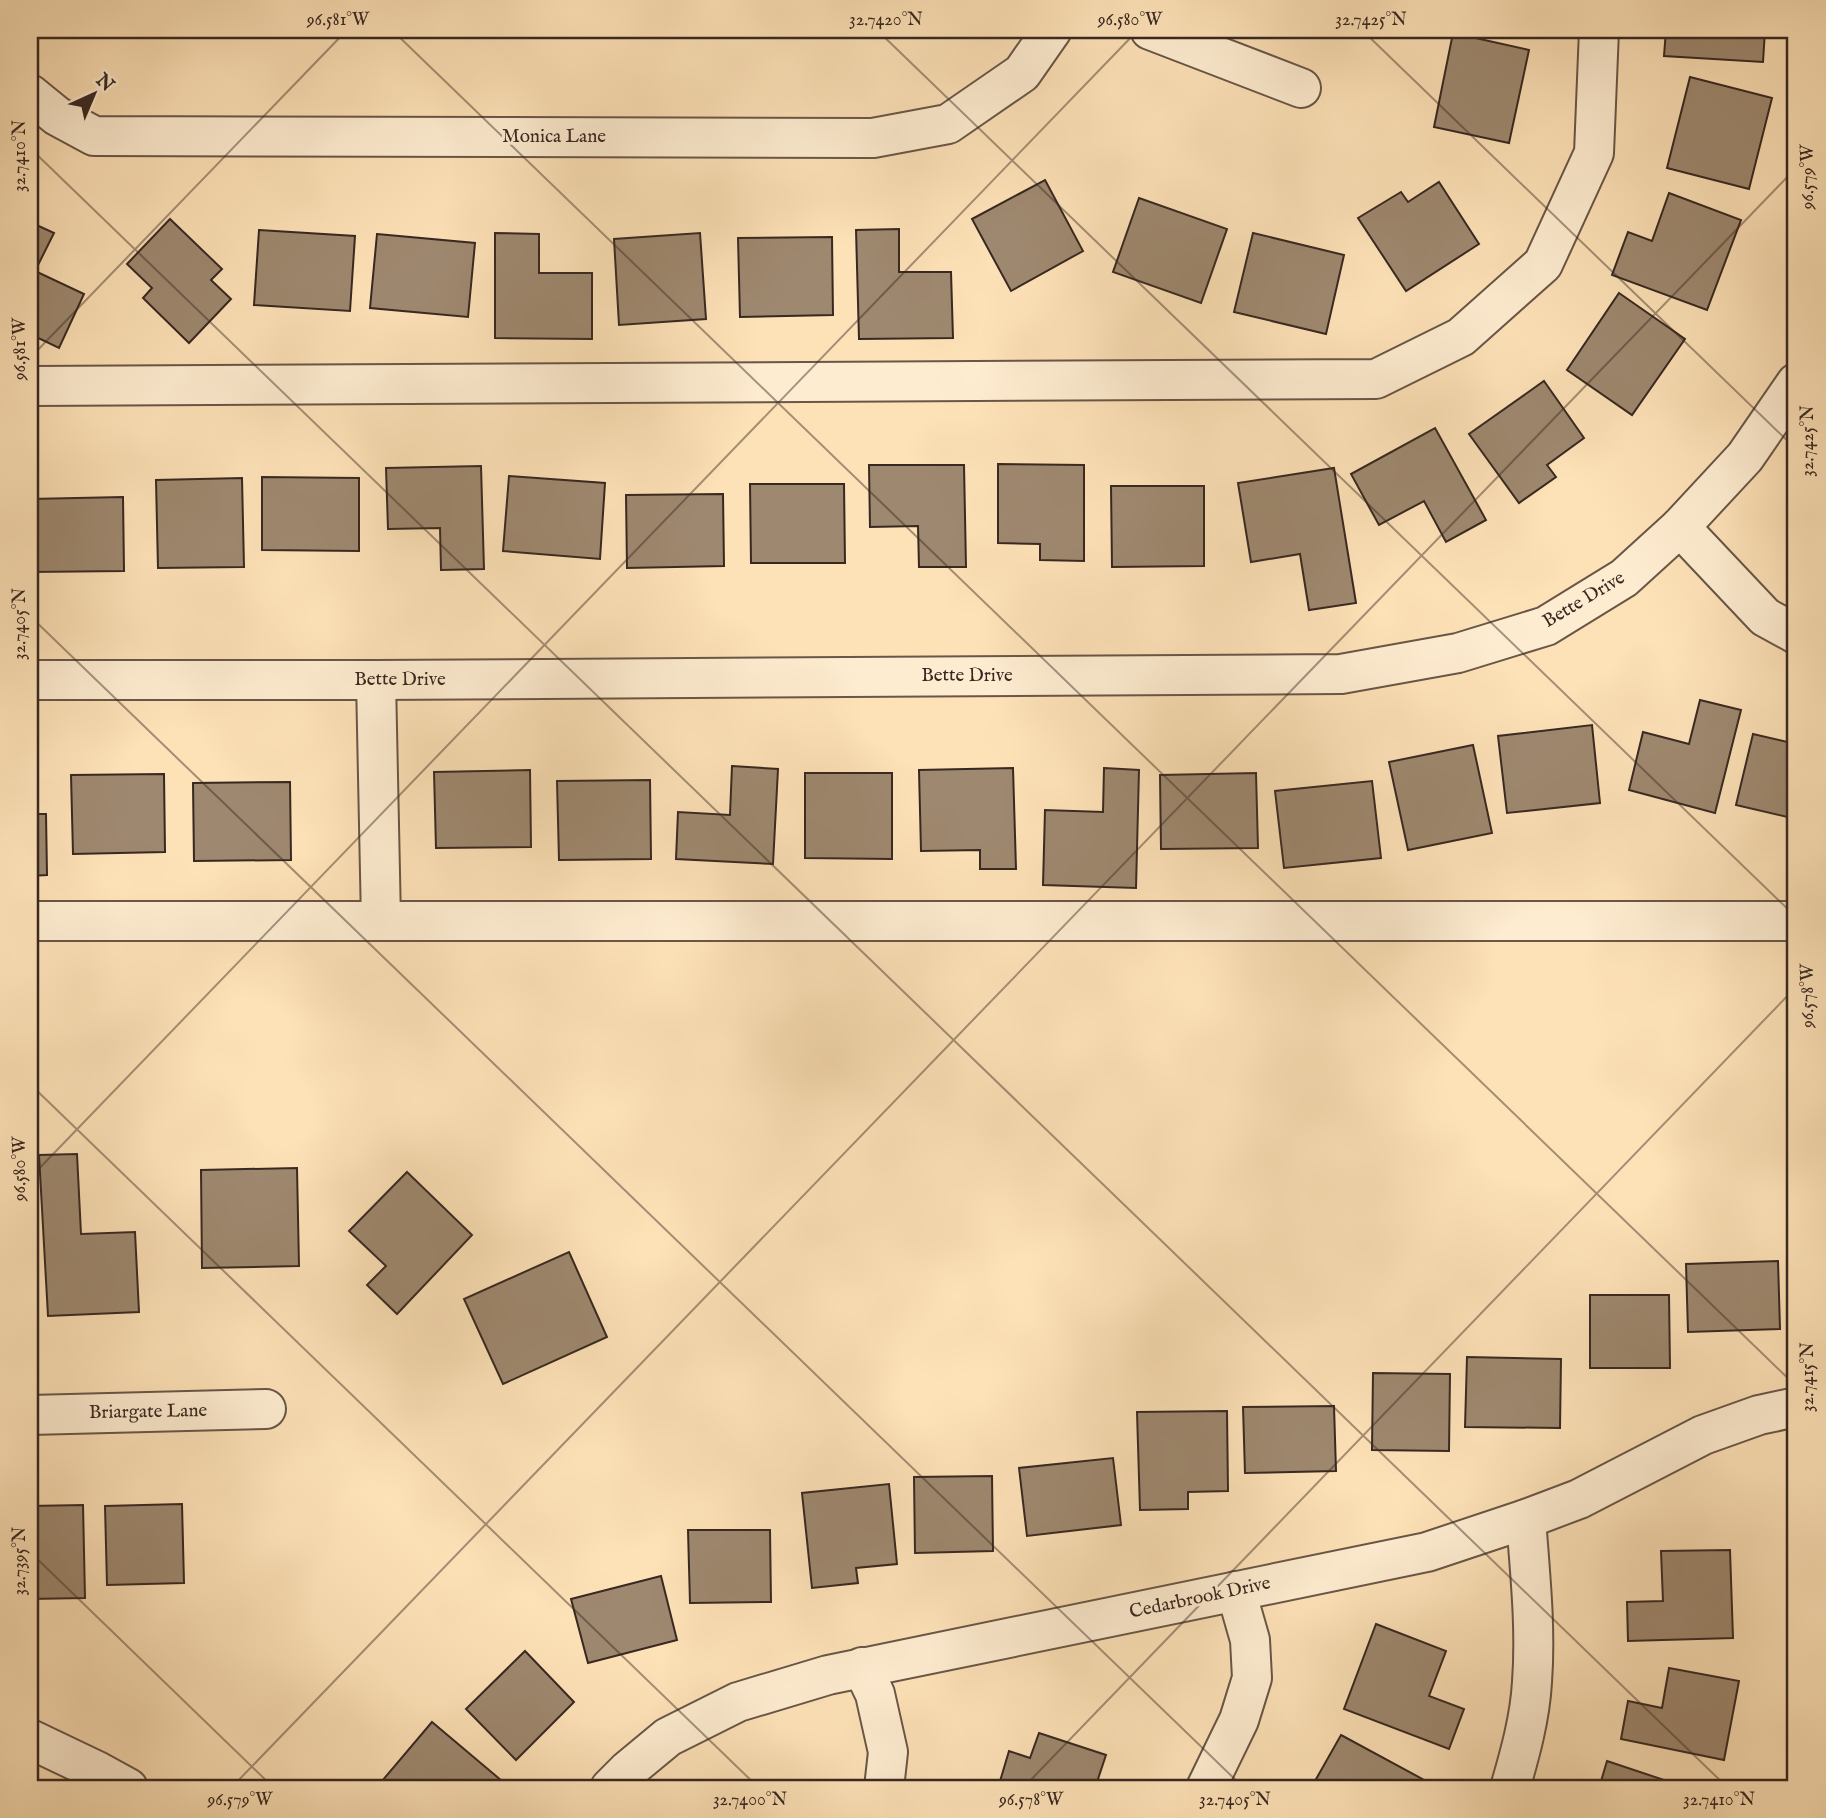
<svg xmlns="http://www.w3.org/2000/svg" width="1826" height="1818" font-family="'IM FELL English',serif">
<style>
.building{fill:#9e886f;stroke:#382822;stroke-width:2}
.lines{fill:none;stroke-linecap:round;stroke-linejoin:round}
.minor-casing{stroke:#695647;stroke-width:42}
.minor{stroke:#feecd0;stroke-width:38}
.ticks{fill:none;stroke:#382822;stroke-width:2;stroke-opacity:0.45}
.labels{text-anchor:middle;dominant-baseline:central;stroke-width:6;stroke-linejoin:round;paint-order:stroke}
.street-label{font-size:19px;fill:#382822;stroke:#feecd0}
.neatline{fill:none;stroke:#382822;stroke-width:2.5}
.ticks-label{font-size:18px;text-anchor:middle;fill:#382822}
</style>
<rect width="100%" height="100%" fill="#fde1b7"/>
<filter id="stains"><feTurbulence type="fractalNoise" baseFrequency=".00286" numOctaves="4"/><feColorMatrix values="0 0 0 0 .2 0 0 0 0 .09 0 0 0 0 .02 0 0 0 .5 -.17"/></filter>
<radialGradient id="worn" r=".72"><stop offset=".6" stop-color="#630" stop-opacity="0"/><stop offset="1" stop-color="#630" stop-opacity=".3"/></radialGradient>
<g class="building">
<polygon points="1666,30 1765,30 1763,62 1664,56"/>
<polygon points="1453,33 1529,50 1509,143 1434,127"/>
<polygon points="1690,77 1772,98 1749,189 1667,168"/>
<polygon points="1045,180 1083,251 1011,291 972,219"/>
<polygon points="1439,182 1479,244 1406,291 1358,218 1401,192 1408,202"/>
<polygon points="1669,193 1741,220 1707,310 1612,275 1628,232 1652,241"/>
<polygon points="1139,198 1227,229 1201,303 1113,272"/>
<polygon points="170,219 222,269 211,280 231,299 189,343 143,298 152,288 127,264"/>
<polygon points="30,222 54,233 35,271 84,294 59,348 30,334"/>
<polygon points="899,229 899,272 951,272 953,338 859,339 856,230"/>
<polygon points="259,230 355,236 350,311 254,305"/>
<polygon points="495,233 539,234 539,273 592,273 592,339 495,338"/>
<polygon points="700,233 706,319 619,325 614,239"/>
<polygon points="1253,233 1344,255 1326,334 1234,312"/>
<polygon points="377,234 475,243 468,317 370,308"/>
<polygon points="832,237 833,315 740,317 738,238"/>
<polygon points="1619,293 1685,339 1632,415 1567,370"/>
<polygon points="1544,381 1584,438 1547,465 1556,477 1519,503 1469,434"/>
<polygon points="1435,428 1486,520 1446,542 1424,501 1379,525 1351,474"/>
<polygon points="998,464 1084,465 1084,561 1040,560 1040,544 998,543"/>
<polygon points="869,465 964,465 966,567 919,567 918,526 870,527"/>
<polygon points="481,466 484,569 441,570 440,528 388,529 386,468"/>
<polygon points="1334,468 1356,603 1309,610 1300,554 1251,562 1238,483"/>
<polygon points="509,476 605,483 600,559 503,551"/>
<polygon points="262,477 359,478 359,551 262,550"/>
<polygon points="242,478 244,567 158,568 156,480"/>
<polygon points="750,484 844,484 845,563 751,563"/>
<polygon points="1111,486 1204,486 1204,566 1112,567"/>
<polygon points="723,494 724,566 627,568 626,495"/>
<polygon points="123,497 124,571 30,572 30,499"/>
<polygon points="1700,700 1741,710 1715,813 1629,790 1643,732 1689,744"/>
<polygon points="1592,725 1600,803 1507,813 1498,736"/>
<polygon points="1753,734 1796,744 1796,819 1736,805"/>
<polygon points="1473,745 1492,833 1408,850 1389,762"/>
<polygon points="732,766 778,769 773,864 676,859 678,812 730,815"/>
<polygon points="1013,768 1016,869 980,869 980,850 921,851 919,770"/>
<polygon points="1104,768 1139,770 1136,888 1043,885 1045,810 1103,812"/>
<polygon points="530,770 531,847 436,848 434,772"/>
<polygon points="805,773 892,773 892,859 805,858"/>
<polygon points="1256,773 1258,848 1161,849 1160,775"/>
<polygon points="164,774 165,852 73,854 71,775"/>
<polygon points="650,780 651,859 559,860 557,781"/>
<polygon points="1372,781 1381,858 1284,868 1275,791"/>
<polygon points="290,782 291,860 194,861 193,783"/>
<polygon points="30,814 46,814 47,875 30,876"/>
<polygon points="77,1154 81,1234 135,1232 139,1312 48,1316 39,1155"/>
<polygon points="297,1168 299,1266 202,1268 201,1170"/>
<polygon points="407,1172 472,1235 397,1314 367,1285 386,1266 349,1231"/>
<polygon points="569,1252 607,1337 503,1384 464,1299"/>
<polygon points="1778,1261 1780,1329 1688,1332 1686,1264"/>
<polygon points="1590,1295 1669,1295 1670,1368 1590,1368"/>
<polygon points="1467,1357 1561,1359 1560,1428 1465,1427"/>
<polygon points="1373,1373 1450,1374 1449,1451 1372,1450"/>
<polygon points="1334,1406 1336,1471 1245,1473 1243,1407"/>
<polygon points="1227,1411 1228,1491 1188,1492 1188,1509 1140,1510 1137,1412"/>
<polygon points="1113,1458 1121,1525 1027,1536 1019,1468"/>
<polygon points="992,1476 993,1551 915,1553 914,1477"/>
<polygon points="889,1484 897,1564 856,1568 858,1583 812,1588 802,1493"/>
<polygon points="182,1504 184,1583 107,1585 105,1506"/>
<polygon points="83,1505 85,1598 30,1599 30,1506"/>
<polygon points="688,1530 770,1530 771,1602 690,1603"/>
<polygon points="1730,1550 1733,1638 1628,1641 1627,1602 1663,1601 1661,1551"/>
<polygon points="661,1576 677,1640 588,1663 571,1599"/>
<polygon points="1376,1624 1446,1651 1429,1696 1464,1709 1449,1749 1344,1709"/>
<polygon points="525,1651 574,1702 516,1760 466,1709"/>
<polygon points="1669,1668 1739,1681 1724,1760 1621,1739 1628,1701 1662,1708"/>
<polygon points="432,1722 502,1781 496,1788 390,1788 382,1781"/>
<polygon points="1039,1733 1106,1755 1095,1788 998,1788 1009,1751 1030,1758"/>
<polygon points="1341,1735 1439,1788 1311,1788"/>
<polygon points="1607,1761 1688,1788 1599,1788"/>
</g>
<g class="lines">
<g class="minor-casing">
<g id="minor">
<polyline points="1150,30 1301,88"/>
<polyline points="30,94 57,116 94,136 873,138 948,124 1022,73 1052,30"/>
<polyline points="30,386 1376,379 1461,337 1543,264 1594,153 1599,30"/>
<polyline points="1680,527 1765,617 1796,634"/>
<polyline points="30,680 376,680 1341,674 1458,653 1546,626 1624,578 1680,527 1745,457 1796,383"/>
<polyline points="376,680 381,921"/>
<polyline points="30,921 1796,921"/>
<polyline points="30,1415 266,1409"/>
<polyline points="862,1667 875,1694 888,1752 884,1788"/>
<polyline points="30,1739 97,1771 128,1788"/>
<polyline points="610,1788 627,1771 668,1737 738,1702 828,1675 1427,1552 1526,1519 1579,1499 1703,1435 1759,1415 1796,1407"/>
<polyline points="1206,1788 1239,1720 1252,1678 1250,1640 1236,1591"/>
<path d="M1510 1788C1520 1754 1530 1718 1532 1682 1536 1628 1530 1573 1526 1519"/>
</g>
</g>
<use href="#minor" class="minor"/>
</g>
<path class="ticks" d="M392 30 1796 1386M877 30 1796 917M1362 30 1796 449M30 148 1728 1788M30 358 347 30M30 616 1244 1788M30 1084 759 1788M30 1178 1138 30M30 1552 274 1788M231 1788 1796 168M1023 1788 1796 987"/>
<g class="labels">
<g class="street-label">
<text x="554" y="137">Monica Lane</text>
<text transform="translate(1584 600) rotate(-31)">Bette Drive</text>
<text x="967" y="676">Bette Drive</text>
<text x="400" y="680">Bette Drive</text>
<text transform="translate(148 1412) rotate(-1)">Briargate Lane</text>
<text transform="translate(1200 1598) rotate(-12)">Cedarbrook Drive</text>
</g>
</g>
<rect width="1826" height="1818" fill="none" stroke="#fde1b7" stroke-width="77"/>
<g transform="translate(94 94) rotate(44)" stroke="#feecd0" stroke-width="5" paint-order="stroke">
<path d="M0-5L12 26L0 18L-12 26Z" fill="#382822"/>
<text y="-10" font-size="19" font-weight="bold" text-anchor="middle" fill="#382822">N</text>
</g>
<rect x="38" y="38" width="1749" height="1742" class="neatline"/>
<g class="ticks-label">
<text x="338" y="25">96.581°W</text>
<text x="886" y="25">32.7420°N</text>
<text x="1130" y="25">96.580°W</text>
<text x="1371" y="25">32.7425°N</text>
<text transform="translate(19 156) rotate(-90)" y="6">32.7410°N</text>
<text transform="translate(1807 177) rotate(-90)" y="6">96.579°W</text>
<text transform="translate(19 349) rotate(-90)" y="6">96.581°W</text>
<text transform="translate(1807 441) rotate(-90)" y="6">32.7425°N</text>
<text transform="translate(19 624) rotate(-90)" y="6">32.7405°N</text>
<text transform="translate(1807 996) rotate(-90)" y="6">96.578°W</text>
<text transform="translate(19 1169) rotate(-90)" y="6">96.580°W</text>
<text transform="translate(1807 1377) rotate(-90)" y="6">32.7415°N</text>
<text transform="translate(19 1561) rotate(-90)" y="6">32.7395°N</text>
<text x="240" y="1805">96.579°W</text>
<text x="750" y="1805">32.7400°N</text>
<text x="1031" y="1805">96.578°W</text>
<text x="1235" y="1805">32.7405°N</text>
<text x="1719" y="1805">32.7410°N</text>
</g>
<rect width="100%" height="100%" filter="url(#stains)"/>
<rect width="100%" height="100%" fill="url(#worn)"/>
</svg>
